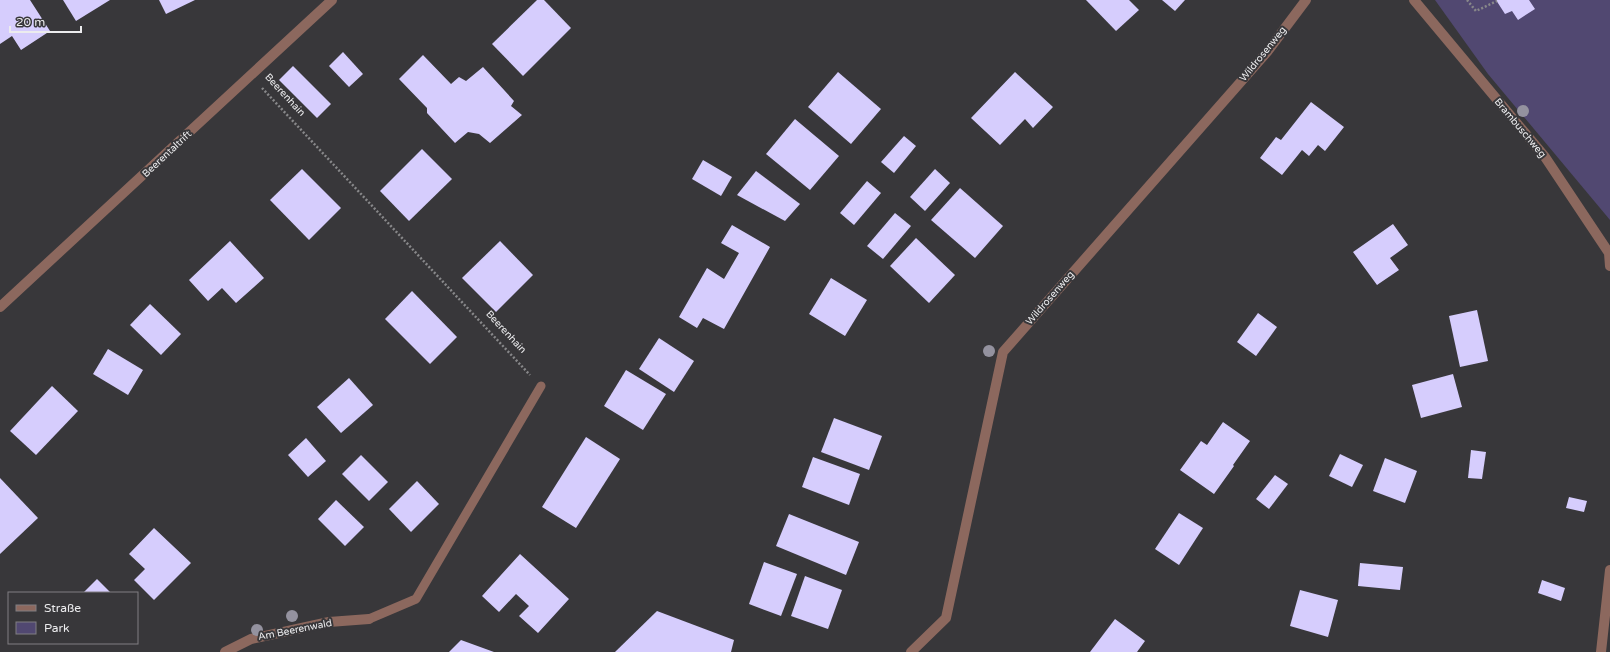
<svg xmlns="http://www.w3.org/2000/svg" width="1610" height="652" font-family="'Varela Round',sans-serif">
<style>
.green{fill:#514871}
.building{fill:#d6cdfd}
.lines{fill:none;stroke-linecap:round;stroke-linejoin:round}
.path{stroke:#88888a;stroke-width:2.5;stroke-dasharray:2 2;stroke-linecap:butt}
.service{stroke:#8c685e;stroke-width:9}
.minor{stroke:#8c685e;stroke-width:10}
.tree{fill:#94929f}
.labels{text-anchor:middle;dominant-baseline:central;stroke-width:4;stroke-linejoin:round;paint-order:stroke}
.street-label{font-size:10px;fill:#ececee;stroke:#38373a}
</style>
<rect width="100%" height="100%" fill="#38373a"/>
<polygon class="green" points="1435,0 1610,0 1610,220 1488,74"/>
<g class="building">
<polygon points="0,0 30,0 50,31 21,50 12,36 0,44"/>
<polygon points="63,0 110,0 76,21"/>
<polygon points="159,0 195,0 166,14"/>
<polygon points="537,0 544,0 571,28 523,76 492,44"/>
<polygon points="1086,0 1129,0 1139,10 1116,31"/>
<polygon points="1162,0 1185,0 1175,11"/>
<polygon points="1496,0 1529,0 1535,9 1518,20 1512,11 1505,14"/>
<polygon points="343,52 363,74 349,87 329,66"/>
<polygon points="423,55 451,84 459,77 466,81 483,67 514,101 511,106 522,115 490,143 479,134 468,132 455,143 427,113 427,108 399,79"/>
<polygon points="293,66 331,104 317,118 279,80"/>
<polygon points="838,72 881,109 851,144 808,107"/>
<polygon points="1015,72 1053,107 1033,128 1025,119 1000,145 971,118"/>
<polygon points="1311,102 1344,127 1325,151 1318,145 1309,156 1302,150 1282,175 1260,158 1276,137 1281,140"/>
<polygon points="795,119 839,156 810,190 766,154"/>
<polygon points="904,136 916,146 894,173 881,162"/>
<polygon points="422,149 452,179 409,221 380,191"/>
<polygon points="703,160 732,177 721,196 692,179"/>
<polygon points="302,169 341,208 309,240 270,200"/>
<polygon points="935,169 950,183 925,211 910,197"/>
<polygon points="756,171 800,204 785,221 737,195"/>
<polygon points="867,181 881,193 854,225 840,213"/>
<polygon points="960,188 1003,226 975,258 931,220"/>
<polygon points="895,213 911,226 883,259 867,246"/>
<polygon points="1393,224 1408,245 1390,258 1399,270 1377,285 1353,252"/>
<polygon points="732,225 770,247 724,329 703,318 697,328 679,317 707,268 724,279 739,253 721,243"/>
<polygon points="916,238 955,275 929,303 890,266"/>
<polygon points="230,241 264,278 236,303 222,288 208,301 189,280"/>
<polygon points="500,241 533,275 496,312 462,278"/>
<polygon points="831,278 867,300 845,336 809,314"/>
<polygon points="412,291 457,337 430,364 385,319"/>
<polygon points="150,304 181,334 161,355 130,325"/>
<polygon points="1477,310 1488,361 1460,367 1449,316"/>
<polygon points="1258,313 1277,327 1256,356 1237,342"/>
<polygon points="659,338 694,361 674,392 639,369"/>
<polygon points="108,349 143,370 128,395 93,374"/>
<polygon points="626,370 666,394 643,430 604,406"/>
<polygon points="1453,374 1462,407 1421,418 1412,385"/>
<polygon points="349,378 373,405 341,433 317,407"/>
<polygon points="52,386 78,411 36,455 10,431"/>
<polygon points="834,418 882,436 869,470 821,452"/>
<polygon points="1223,422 1250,441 1233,465 1234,466 1214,494 1180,470 1201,441 1207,445"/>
<polygon points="586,437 620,459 576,528 542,507"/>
<polygon points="306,438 326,461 308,477 288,455"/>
<polygon points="1471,450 1486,452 1482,479 1468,478"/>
<polygon points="1340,454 1363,465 1352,487 1329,476"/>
<polygon points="361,455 388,482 369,501 342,474"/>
<polygon points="813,457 860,474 849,505 802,487"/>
<polygon points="1385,458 1417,471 1405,503 1373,491"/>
<polygon points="1275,475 1288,484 1269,509 1256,499"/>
<polygon points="0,478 38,518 0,554"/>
<polygon points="417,481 439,504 411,532 389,509"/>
<polygon points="1569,497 1587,501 1584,512 1566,508"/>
<polygon points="336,500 364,527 345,546 318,519"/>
<polygon points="1179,513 1203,528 1179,565 1155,549"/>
<polygon points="789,514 859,542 846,575 776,546"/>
<polygon points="154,528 191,563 154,600 134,580 145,569 129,554"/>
<polygon points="520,554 569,599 538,633 519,616 529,606 516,594 499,612 482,596"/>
<polygon points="764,562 797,574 781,616 749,604"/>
<polygon points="1360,563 1403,567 1400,590 1358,586"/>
<polygon points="805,576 842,590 828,629 791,616"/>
<polygon points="97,579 111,593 83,593"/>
<polygon points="1542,580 1565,588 1561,601 1538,593"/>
<polygon points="1300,590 1338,600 1328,637 1290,626"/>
<polygon points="657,611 734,640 731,652 615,652"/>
<polygon points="1115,619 1145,641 1137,652 1090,652"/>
<polygon points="461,640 494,652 449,652"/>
</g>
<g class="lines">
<g class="path">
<polyline points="1467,0 1476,11 1497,1"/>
<polyline points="262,88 530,375"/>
</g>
<polyline class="service" points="369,619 416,599 541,386"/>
<g class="minor">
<polyline points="1414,0 1545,157 1609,253 1610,266"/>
<polyline points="0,307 332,0"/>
<polyline points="225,652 251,639 329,622 369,619"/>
<polyline points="911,652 946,618 1003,352 1267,52 1306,0"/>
<polyline points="1601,652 1610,570"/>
</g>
</g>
<g class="tree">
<circle cx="1523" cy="111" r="6"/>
<circle cx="989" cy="351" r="6"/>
<circle cx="292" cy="616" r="6"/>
<circle cx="257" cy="630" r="6"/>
</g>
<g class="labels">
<g class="street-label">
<text transform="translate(1263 54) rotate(-51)">Wildrosenweg</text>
<text transform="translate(285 95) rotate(47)">Beerenhain</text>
<text transform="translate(1520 128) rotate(50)">Brambuschweg</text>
<text transform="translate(167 154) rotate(-43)">Beerentaltrift</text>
<text transform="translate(1050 298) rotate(-49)">Wildrosenweg</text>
<text transform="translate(506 332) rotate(47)">Beerenhain</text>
<text transform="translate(295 630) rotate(-11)">Am Beerenwald</text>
</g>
</g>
<rect x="8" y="592" width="130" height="52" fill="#38373a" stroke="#807f82"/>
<rect x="16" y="605" width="20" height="6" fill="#8c685e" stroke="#807f82"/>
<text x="44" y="612" font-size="12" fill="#ececee">Straße</text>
<rect x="16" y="622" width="20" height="12" fill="#514871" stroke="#807f82"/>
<text x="44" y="632" font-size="12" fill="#ececee">Park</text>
<path d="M10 26v6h71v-6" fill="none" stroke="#ececee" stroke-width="2"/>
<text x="16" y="26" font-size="12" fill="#ececee" stroke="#38373a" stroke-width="3" paint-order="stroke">20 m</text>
</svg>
